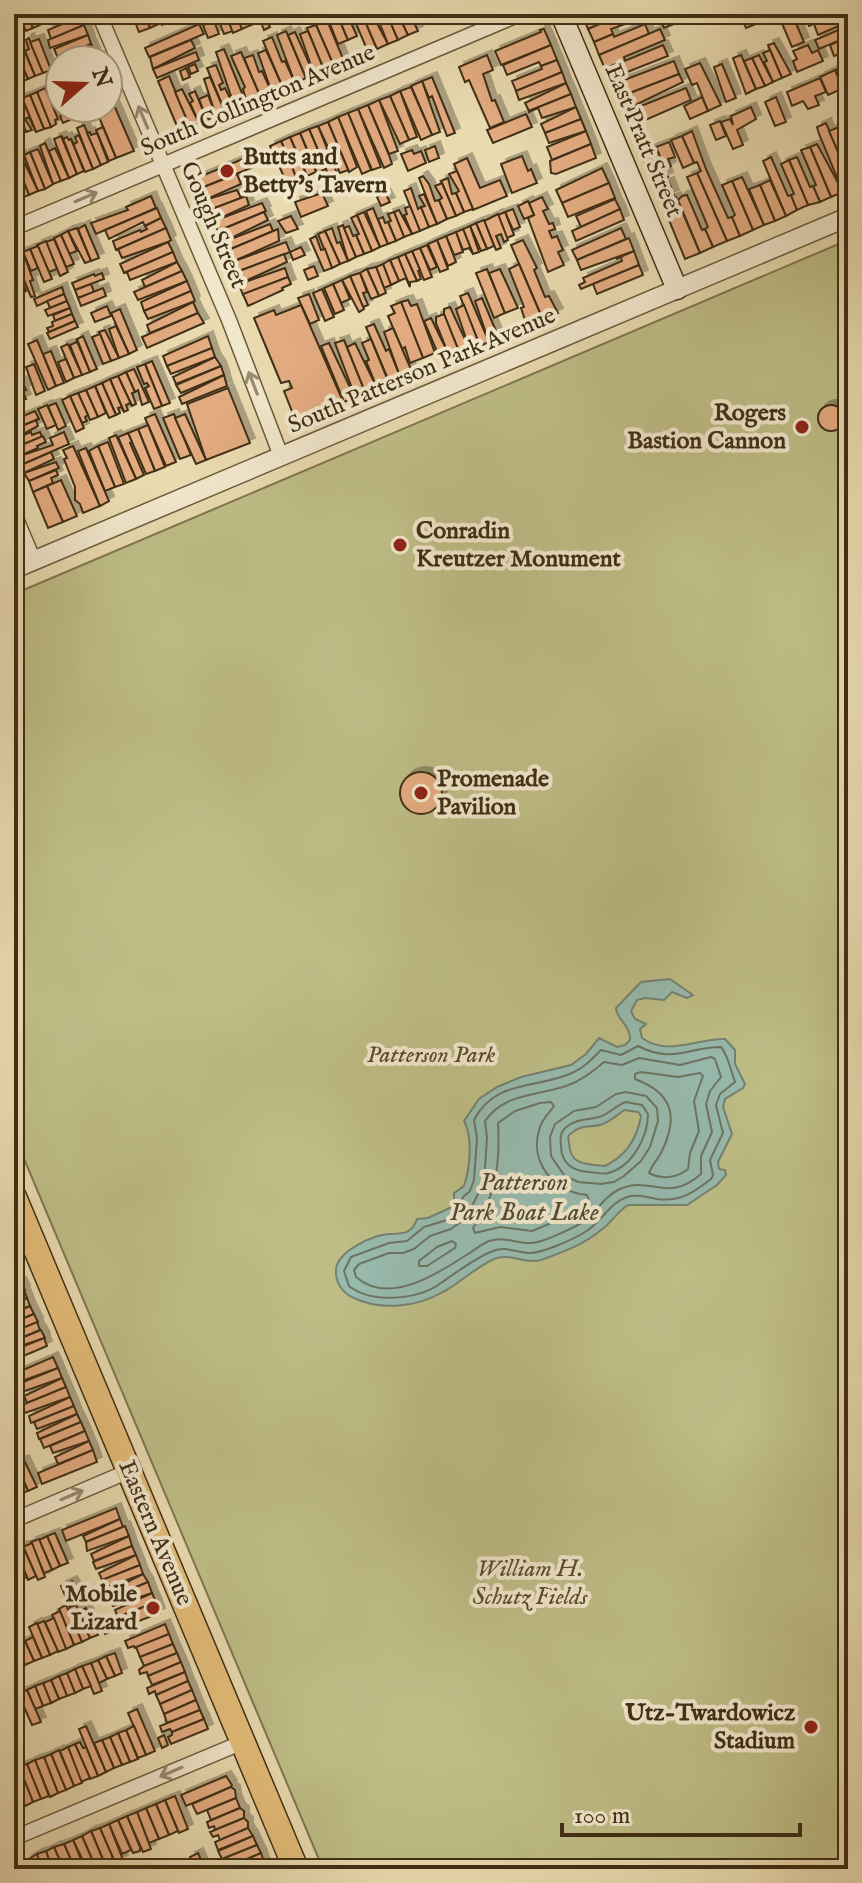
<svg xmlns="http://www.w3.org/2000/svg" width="862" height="1883" font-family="'IM FELL English',serif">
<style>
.green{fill:#bebd86;stroke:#7f764e;stroke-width:2}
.water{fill:#97baae;stroke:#748271;stroke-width:2;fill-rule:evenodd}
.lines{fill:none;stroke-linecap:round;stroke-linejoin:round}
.shore{stroke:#6c7462;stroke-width:2}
.building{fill:#e3ab80;stroke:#402f15;stroke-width:2;filter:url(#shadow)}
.minor-casing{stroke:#6a5a3c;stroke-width:17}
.tertiary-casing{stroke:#6a5a3c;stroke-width:21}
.secondary-casing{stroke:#402f15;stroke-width:23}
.primary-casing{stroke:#402f15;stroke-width:27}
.minor{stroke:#f1e7cc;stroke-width:14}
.tertiary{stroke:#f1e7cc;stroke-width:18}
.secondary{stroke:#f1e7cc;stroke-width:20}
.primary{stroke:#e4bd78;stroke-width:24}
.oneway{stroke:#988b70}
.poi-dot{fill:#8f2418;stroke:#f1e7cc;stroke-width:3}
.labels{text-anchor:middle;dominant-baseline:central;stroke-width:8;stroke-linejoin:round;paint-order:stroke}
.street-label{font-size:24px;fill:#402f15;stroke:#f1e7cc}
.poi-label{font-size:24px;font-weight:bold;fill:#402f15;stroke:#f1e7cc;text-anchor:start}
.park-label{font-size:24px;font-style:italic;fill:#594b2c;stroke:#f1e7cc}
.water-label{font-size:26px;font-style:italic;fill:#514b34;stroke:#f1e7cc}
</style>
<defs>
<filter id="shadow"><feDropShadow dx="5" dy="-5" stdDeviation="0" flood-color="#0004"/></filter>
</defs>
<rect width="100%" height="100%" fill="#e9dab0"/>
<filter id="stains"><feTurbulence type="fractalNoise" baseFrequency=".0025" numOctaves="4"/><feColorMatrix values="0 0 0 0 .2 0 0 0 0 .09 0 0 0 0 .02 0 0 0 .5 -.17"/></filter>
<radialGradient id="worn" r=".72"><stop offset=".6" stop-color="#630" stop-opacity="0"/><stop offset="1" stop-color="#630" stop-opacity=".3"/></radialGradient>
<polygon class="green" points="848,240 848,1869 323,1869 14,1135 14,594"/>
<path class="water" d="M670 979 693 995 687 998 672 992 664 1000 645 998 637 1000 631 1011 635 1019 646 1024 640 1029 642 1038C668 1057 697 1038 725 1039L735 1050V1064L745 1084 743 1088 725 1099 723 1107 732 1134 718 1162 719 1169 725 1170 726 1175 717 1185 687 1205H628C617 1212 611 1223 601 1230 585 1244 561 1253 541 1260 524 1265 510 1252 494 1259 476 1267 460 1283 443 1292 417 1307 381 1311 354 1298 342 1293 335 1282 336 1269 338 1251 373 1235 389 1234 403 1234 412 1234 417 1219L428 1218 454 1206V1193L464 1186C470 1169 473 1137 464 1121L479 1099 497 1087 521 1077 571 1065 586 1054 599 1038 617 1047 625 1045 630 1040C631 1026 617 1020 616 1008L641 982ZM624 1110 638 1112 641 1116C637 1139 626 1156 605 1166 585 1164 570 1165 569 1143 568 1136 567 1136 573 1132 582 1124 593 1128 603 1124 610 1121 618 1115 624 1110Z"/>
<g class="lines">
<g class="shore">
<path d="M638 1046C673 1064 688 1047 721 1047 728 1055 731 1071 735 1082L720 1094 716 1105 723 1133 710 1160 713 1175 711 1179C693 1193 680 1202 657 1199 646 1197 637 1194 627 1197 609 1203 601 1223 585 1232 574 1239 541 1254 528 1253 516 1252 505 1246 493 1251 477 1257 455 1273 441 1283 418 1300 372 1304 349 1286L344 1271 351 1257 389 1243 407 1241 424 1227 447 1220 458 1211 463 1197 470 1191 474 1180 477 1138 474 1120C495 1079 537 1089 572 1073 584 1068 592 1059 601 1050L621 1055Z"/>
<path d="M711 1057 715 1059 721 1077 710 1091 706 1104 712 1132 701 1156V1174C667 1204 651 1175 620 1189 602 1197 595 1216 578 1225 566 1231 545 1242 532 1243 517 1244 505 1236 489 1241 481 1244 475 1250 468 1254 439 1273 389 1306 356 1277L354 1270 359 1264 389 1253H403L414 1249 430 1236 451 1229 466 1218 484 1182 487 1138 485 1121C504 1093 537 1096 566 1086 581 1081 592 1072 604 1062L622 1065 639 1058 680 1065Z"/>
<path d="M641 1072 678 1077 700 1073 703 1076 694 1101 699 1131 690 1153 688 1169C677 1178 662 1180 649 1173 652 1165 658 1159 662 1151 679 1115 672 1093 635 1079V1074Z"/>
<polygon points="626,1092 646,1096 657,1108 658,1121 650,1147 641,1161 624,1176 614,1182 601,1184 578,1182 564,1175 551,1156 550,1137 555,1124 574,1111 596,1107 616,1094"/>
<path d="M626 1102 642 1105 648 1114C648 1137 632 1167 608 1173 602 1175 596 1172 589 1172 572 1171 562 1164 561 1147 560 1137 560 1131 569 1125 579 1118 588 1120 599 1117 608 1115 616 1105 626 1102Z"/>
<path d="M540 1103 551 1102 554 1106C550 1112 543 1118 540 1127 528 1161 553 1192 587 1195L589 1200 573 1214 532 1231 500 1227 475 1233 473 1228C497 1197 500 1161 498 1123L515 1111Z"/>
<polygon points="452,1241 456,1244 455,1248 427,1266 419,1266 419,1261 437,1247"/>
</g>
</g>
<g class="building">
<polygon points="14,14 21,34 15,36 14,34"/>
<polygon points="18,14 27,14 33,28 26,31"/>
<polygon points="27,14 35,14 40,25 33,28"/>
<polygon points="132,14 145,14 150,28 139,32"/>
<polygon points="145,14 155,14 159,24 150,28"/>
<polygon points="158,14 167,14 170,22 162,25"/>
<polygon points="167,14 181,14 182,17 170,22"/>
<polygon points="225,14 233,31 224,34 217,16"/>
<polygon points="226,14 236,14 242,29 233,33"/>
<polygon points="236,14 246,14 251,25 242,29"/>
<polygon points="246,14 258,14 261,21 251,25"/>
<polygon points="258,14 268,14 269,17 266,19 270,27 264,30"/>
<polygon points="326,14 337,14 348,40 338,44"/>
<polygon points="337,14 349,14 348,16 357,36 348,40"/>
<polygon points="352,14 362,14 377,49 368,52"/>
<polygon points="362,14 372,14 388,44 377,49"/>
<polygon points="376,14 387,14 398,40 388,44"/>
<polygon points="387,14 399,16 408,35 398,40"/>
<polygon points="402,14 410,14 418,31 408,35 399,16 403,16"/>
<polygon points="436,14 450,14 451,16 438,21"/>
<polygon points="582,14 623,14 588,29"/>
<polygon points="623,14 644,14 645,17 611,29 613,34 594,42 588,29"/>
<polygon points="658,14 682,14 684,20 664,28"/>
<polygon points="701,14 710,14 712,19 704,23"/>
<polygon points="740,14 752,14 756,24 746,28"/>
<polygon points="778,14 792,14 804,42 792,47"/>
<polygon points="813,14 838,14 809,26 806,17"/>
<polygon points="838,14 848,14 848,22 818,35 814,24"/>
<polygon points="81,16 84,25 51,39 48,30"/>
<polygon points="327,20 344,61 334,66 316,25"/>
<polygon points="214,21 219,34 208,38 203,25"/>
<polygon points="199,24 204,34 149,57 145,48"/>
<polygon points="645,24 649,34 599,55 594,42 613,34 614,37"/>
<polygon points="84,25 88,35 50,48 48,40"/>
<polygon points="316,25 334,66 324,70 308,31 307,28"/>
<polygon points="848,26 848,37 819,49 815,40"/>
<polygon points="544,29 551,45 501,65 495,51 541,32 540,30"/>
<polygon points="660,29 665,40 624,57 625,60 605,69 599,55"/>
<polygon points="286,31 306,78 295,83 277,35"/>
<polygon points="308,31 324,70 314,74 300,34"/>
<polygon points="295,32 314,74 306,78 288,35"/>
<polygon points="88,35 91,44 58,58 54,49"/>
<polygon points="272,37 282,62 285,61 295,83 283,88 263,41"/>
<polygon points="848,37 848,51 834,56 830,45"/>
<polygon points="29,38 43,73 35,76 25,51 29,49 26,40"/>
<polygon points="39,39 51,70 43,73 30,42"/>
<polygon points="191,40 195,48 153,69 150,57"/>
<polygon points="774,43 791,74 782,78 768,45"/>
<polygon points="91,44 95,53 77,60 60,60 60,64 58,58"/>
<polygon points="22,45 35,76 28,79 17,54 20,53 17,47"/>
<polygon points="551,45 557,60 541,66 539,62 507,75 503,65"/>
<polygon points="663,45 668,56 627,72 628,75 611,84 605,69"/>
<polygon points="808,45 812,53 818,50 823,61 797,72 793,61 797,59 793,51"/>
<polygon points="224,49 246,103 235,108 216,52"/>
<polygon points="266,50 283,88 272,93 258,53"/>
<polygon points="770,50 782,78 773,82 764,62 767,61 763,53"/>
<polygon points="15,51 28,79 19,83 14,70"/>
<polygon points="196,52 199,60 157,78 153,69"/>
<polygon points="241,52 261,98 247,103 243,89 245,87 231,56"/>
<polygon points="253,55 259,72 262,71 272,93 261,98 244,58"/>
<polygon points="487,55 493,70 483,74 492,101 495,100 504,122 490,128 469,80 465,82 459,67"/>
<polygon points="741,55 756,89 746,94 733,58"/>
<polygon points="759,55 773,82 765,86 752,58"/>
<polygon points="752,58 765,86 756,89 744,61"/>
<polygon points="557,60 562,72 516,91 512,81 542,69 541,66"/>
<polygon points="674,61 679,74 617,98 611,85"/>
<polygon points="700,63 721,105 708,111 697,83 692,85 685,69"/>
<polygon points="195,64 198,71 191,74 188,67"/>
<polygon points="722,64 736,98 726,102 714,67"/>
<polygon points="216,65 223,83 219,85 221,90 225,88 235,108 225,112 207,68"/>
<polygon points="848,65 848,92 844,94 835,70"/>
<polygon points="186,68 190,77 183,80 180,71"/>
<polygon points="835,70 846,96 842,98 839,90 828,95 820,77"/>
<polygon points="562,72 566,83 519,100 516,91"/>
<polygon points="679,74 683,82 623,111 617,98"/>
<polygon points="169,76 190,127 179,131 158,81"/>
<polygon points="210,77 225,112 216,116 204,79"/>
<polygon points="432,77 455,133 447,136 432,96 429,98 422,81"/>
<polygon points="820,78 826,92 815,96 819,105 808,109 803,101 792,106 787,92"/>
<polygon points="422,81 440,132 432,135 411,86"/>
<polygon points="60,83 60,97 52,100 47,89"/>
<polygon points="566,83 571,94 529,111 525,103"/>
<polygon points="411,87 432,135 421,140 400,91"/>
<polygon points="45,88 58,119 55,120 56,124 51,127 37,92"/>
<polygon points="686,88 691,100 632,126 627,123 626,112"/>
<polygon points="182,89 199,123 190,127 175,92"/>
<polygon points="195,91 207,120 199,123 190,103 193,101 189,94"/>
<polygon points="400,91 417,137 409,140 390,96"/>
<polygon points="37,92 51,127 44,129 30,95"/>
<polygon points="571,94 576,107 542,118 538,108 529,112 529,111"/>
<polygon points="30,95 44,129 36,132 22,98"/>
<polygon points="208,95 216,116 207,120 199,99"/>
<polygon points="390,96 409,140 400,144 379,100"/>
<polygon points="702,97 708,111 690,119 684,106"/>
<polygon points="776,97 786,122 775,126 765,102"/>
<polygon points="22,98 36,132 29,117 25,119 32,130 26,132 14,102"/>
<polygon points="379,100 398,151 389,154 368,105"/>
<polygon points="14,102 26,132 24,127 18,129 14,123"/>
<polygon points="114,105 134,151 116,158 97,112"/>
<polygon points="368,105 389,155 392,164 384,168 358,109"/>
<polygon points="848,105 848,131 839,109"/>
<polygon points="576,107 581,119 545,133 541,124"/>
<polygon points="751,107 756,119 737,130 743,145 733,149 721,122 730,119 733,125 731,116"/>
<polygon points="77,108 97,108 63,123 60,116"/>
<polygon points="358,109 381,167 372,170 348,113"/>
<polygon points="348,113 371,170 362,174 338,117"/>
<polygon points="526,114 532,127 493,143 487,130"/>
<polygon points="338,117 357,167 349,172 328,122"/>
<polygon points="581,119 586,131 549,143 545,133"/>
<polygon points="720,121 726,136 716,140 710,125"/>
<polygon points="328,122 349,172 348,170 340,173 318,126"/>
<polygon points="826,123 848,175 848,190 843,192 819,134 817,127"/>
<polygon points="84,125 101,165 93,169 77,128"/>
<polygon points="318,126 338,176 330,179 309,129"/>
<polygon points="103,127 116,158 109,161 96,130"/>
<polygon points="839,127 848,151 848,175 829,131"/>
<polygon points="309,129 326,169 317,173 300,133"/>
<polygon points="586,131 591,144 552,160 547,147"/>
<polygon points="692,131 706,169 728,218 732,217 740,236 727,241 697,173 701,171 697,162 694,163 682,136"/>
<polygon points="90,132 91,135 97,133 108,162 101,165 87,133"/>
<polygon points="300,133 316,172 307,176 290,137"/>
<polygon points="79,135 93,169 85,172 71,139 74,144 77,142 75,137"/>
<polygon points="61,136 77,174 69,178 54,139"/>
<polygon points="62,136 63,139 67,137 69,140 71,139 84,171 77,174"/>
<polygon points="682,136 694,163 683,168 671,140"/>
<polygon points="290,137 307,176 297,180 281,141"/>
<polygon points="281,141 299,184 289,188 270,146"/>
<polygon points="669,142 675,157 668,159 671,166 665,169 656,147"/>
<polygon points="45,143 61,181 53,184 40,146"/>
<polygon points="591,144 596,158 556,174 551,173 550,161"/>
<polygon points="817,144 843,192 831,197 810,147"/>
<polygon points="435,146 439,158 429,162 425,150"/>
<polygon points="656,147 668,177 660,180 658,174 650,177 641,153"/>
<polygon points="810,147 831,197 820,202 813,186 816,185 801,150"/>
<polygon points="55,148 69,178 61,181 49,151"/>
<polygon points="38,149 53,184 45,189 30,152"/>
<polygon points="412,150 414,154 421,151 426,163 408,171 401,154"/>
<polygon points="30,152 45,189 38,191 24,155"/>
<polygon points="21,155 38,191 29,195 14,158"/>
<polygon points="252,155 256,166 201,188 197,178"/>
<polygon points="522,156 528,171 531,169 537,183 512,193 501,164"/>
<polygon points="771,157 788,196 791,195 797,210 786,216 763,161"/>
<polygon points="797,157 810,187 813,186 820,202 808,205 789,160"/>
<polygon points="14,158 29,195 21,198 14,182"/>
<polygon points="467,158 480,188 500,180 507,196 473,210 454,164"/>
<polygon points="789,160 808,205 797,210 791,195 794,194 781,164"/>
<polygon points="602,168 609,183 562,203 556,190"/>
<polygon points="457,171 473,209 464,212 456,193 459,191 449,174"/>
<polygon points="697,173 727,241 713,247 705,229 708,227 687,177"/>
<polygon points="237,174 241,184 205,200 201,188"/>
<polygon points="423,176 429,184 435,201 439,200 447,219 437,224 419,178"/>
<polygon points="742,177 764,225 753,230 732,181"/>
<polygon points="448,178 452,194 456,193 464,212 456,216 441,181"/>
<polygon points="770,180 786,216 775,221 760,185"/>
<polygon points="732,181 753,230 740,236 732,217 735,215 722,185"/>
<polygon points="14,182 21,199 14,202"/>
<polygon points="669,182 674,195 661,200 656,187"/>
<polygon points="442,183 456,216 447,219 439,200 442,198 435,186"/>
<polygon points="609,183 615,198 568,217 562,203"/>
<polygon points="760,185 775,221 764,225 749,189"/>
<polygon points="411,188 418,209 421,207 429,227 420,231 404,191"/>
<polygon points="237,190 241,198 210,210 205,200"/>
<polygon points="322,193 328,206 301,217 295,202"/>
<polygon points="385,193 390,202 381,206 377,197"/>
<polygon points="424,194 437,224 429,227 421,207 425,206 419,196"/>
<polygon points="687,195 702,230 705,229 713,247 700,253 678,200 682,196"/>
<polygon points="151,196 156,208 96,234 91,223 128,210 126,207"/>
<polygon points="246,196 249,205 214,221 209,210"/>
<polygon points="542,197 548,209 543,211 549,224 553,223 555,229 549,231 552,238 557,236 563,250 558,252 564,265 548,272 528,218 534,215 529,203"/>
<polygon points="676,197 700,253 685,259 662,203"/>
<polygon points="615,199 620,209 581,227 576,216"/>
<polygon points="528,201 534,215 524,219 518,206"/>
<polygon points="262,203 266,211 218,231 214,221"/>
<polygon points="410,206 420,231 412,234 404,215 407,214 405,208"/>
<polygon points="157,208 161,218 145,226 143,222 109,239 105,230"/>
<polygon points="373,208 388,244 380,247 366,211"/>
<polygon points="513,209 520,227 513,230 505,212"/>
<polygon points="620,209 624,220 576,241 572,231"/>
<polygon points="399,210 412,234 404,237 394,212"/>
<polygon points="264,212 268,220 223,242 218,231"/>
<polygon points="364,212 380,247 372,251 357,215"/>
<polygon points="394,212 404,237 396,241 388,222 391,221 388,214"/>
<polygon points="505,212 514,235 507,238 498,215"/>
<polygon points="498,214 508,240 504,242 501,234 496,236 501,248 496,250 484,221"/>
<polygon points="357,215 372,251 364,254 356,235 359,234 351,218"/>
<polygon points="291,216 298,229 286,233 278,221"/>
<polygon points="383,217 385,223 388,222 396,241 388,244 378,219"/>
<polygon points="161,218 166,228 116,250 113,241 140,230 141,232 147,229 145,226"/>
<polygon points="484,220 494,246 487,249 476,223"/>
<polygon points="476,223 487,249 481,251 470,226"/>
<polygon points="270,224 273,231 226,251 223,242"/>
<polygon points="85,225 99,258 91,261 78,229"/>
<polygon points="343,225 356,257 348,261 338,227"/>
<polygon points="349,226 353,236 356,235 364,254 356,257 344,228"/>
<polygon points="470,226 479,252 473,254 463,229"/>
<polygon points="77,228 91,261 85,263 68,231"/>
<polygon points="166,228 171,240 168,242 122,258 118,249 116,250"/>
<polygon points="332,228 337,243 340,242 348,261 340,264 325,231"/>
<polygon points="621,228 626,239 577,260 572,250"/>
<polygon points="278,229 279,241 232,262 226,251"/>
<polygon points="463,229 473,254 469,248 463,250 456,232"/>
<polygon points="68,231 77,251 69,254 61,235"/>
<polygon points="325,231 340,264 332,268 318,234"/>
<polygon points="456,232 463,252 454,255 446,236"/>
<polygon points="61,235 74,264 66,267 54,238"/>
<polygon points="316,236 321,250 325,249 332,268 324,271 310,239"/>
<polygon points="446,236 456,262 448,266 437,240"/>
<polygon points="629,238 634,251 581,270 577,260"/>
<polygon points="54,239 68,272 60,276 46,242"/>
<polygon points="437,240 448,269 440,272 428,244"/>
<polygon points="523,240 537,268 534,270 545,297 549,296 558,313 543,320 511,245"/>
<polygon points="46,241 57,269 49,272 37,245"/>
<polygon points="168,242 173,252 124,273 120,264"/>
<polygon points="286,242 290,252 301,247 305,255 293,260 290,252 234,273 232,262"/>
<polygon points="427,245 437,267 430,270 420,248"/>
<polygon points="38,246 52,279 44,282 30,249"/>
<polygon points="420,248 432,277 424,280 412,251"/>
<polygon points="30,249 38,268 31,271 23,252"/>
<polygon points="412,251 420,270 418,271 421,279 417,281 405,254"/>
<polygon points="634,251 639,265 581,289 579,285 585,282 583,278 622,261 621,257 616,259"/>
<polygon points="23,252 33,280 30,281 35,296 31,297 14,256"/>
<polygon points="173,252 177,262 130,280 127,272 124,273"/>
<polygon points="284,254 287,262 239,284 234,273"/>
<polygon points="405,254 417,281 410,282 410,287 398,257"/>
<polygon points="398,257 410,287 406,278 399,281 390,260"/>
<polygon points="390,260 399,281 391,285 383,264"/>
<polygon points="177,262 182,271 145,287 142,280"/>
<polygon points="14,263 26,291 18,295 14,286"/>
<polygon points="383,264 391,285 384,288 376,267"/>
<polygon points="519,264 543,320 527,326 521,308 524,307 509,269"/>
<polygon points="639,265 643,275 597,294 593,284"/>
<polygon points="314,266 318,276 308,280 304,270"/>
<polygon points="376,267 386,293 379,296 367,269"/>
<polygon points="285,268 288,277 243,295 239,284"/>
<polygon points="367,269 379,296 371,299 360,273"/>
<polygon points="487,269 505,313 494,318 476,273"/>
<polygon points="500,269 518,308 505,313 489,273"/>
<polygon points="182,271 187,281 138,300 134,292"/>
<polygon points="102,273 104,279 75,290 72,283 94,274 95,276"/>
<polygon points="360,273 367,292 363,293 368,305 363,307 350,276"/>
<polygon points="350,276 364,309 359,312 342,280"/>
<polygon points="288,277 291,284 282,288 283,290 248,306 243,294"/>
<polygon points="342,280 350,299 341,303 333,284"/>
<polygon points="187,281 191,291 144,311 141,302"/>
<polygon points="91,284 94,292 78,298 75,290"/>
<polygon points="333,284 344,310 335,314 324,288"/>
<polygon points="62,287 64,294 37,306 34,299"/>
<polygon points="103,288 106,296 81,306 78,298"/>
<polygon points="322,289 334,317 325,321 313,293"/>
<polygon points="191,291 195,301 148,319 144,311"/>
<polygon points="468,293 489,342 480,346 460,296"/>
<polygon points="64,294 67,301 50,308 47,301"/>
<polygon points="309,294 319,320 310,324 298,298"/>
<polygon points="482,298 499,338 489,342 475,301"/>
<polygon points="408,300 411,306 417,304 435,353 423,358 401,302"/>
<polygon points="67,301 70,308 48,316 45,310"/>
<polygon points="193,302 198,313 150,333 147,325"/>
<polygon points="401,302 423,358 410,363 405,347 402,349 388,316 395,313 391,306"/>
<polygon points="301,305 342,399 295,419 284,391 292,388 289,381 281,383 254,318 274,310 276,315"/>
<polygon points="464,305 480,346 470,350 456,309"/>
<polygon points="107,306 111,316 95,322 91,313"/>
<polygon points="450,307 470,350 460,354 444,314 444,309"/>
<polygon points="70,308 72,314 55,321 53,315"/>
<polygon points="120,309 137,350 129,354 111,313"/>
<polygon points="198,313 204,323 147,348 142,337"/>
<polygon points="72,314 75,321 49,332 47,328 53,326 52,322"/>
<polygon points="444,314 460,354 450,358 436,323 436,317"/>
<polygon points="431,318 450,357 441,361 424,321"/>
<polygon points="75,321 78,327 50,339 47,333"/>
<polygon points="374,324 386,351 389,349 401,379 390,384 366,327"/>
<polygon points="116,326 129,354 119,358 109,329"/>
<polygon points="393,328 413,374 401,379 384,332"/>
<polygon points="105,330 119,358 111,361 99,332"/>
<polygon points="100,334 111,361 103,364 92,337"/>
<polygon points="83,336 97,369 90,372 77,339"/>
<polygon points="208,336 212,348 167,366 163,356"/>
<polygon points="76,339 90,372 82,375 70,345 77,342"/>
<polygon points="371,339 389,383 377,388 366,361 369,360 362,343"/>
<polygon points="37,340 56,386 48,390 28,344"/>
<polygon points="344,340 366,394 356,399 335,343"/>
<polygon points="329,343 355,398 344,402 321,346"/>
<polygon points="355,343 377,388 366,394 347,347"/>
<polygon points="68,344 82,375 74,378 61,347"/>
<polygon points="212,348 215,357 171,374 167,366"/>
<polygon points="51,351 64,383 56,386 43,354"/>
<polygon points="215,357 221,366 176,384 173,377"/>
<polygon points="66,359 74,378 66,382 58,362"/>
<polygon points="152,361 170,403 162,406 145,364"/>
<polygon points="34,364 45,391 36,395 26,367"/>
<polygon points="145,364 162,406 154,409 145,388 149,386 147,383 144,384 137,367"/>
<polygon points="221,366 224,375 181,393 176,385"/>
<polygon points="134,369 149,402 142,405 138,390 135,392 126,372"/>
<polygon points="126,372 135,392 132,393 136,404 132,406 118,376"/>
<polygon points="224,375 227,386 182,404 179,397"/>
<polygon points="118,376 132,406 130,403 126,405 128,410 124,412 110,379"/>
<polygon points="110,379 124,412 122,407 118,408 120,413 116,415 102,383"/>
<polygon points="22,381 26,390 14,395 14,385"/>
<polygon points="102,383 116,415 109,418 95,386"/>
<polygon points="95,386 106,413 98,417 86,390"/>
<polygon points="228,388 250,443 206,460 187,404"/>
<polygon points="86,390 98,417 90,420 78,393"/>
<polygon points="23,391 26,399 14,404 14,395"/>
<polygon points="78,393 88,415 85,417 87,421 82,423 70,396"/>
<polygon points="70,396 84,428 76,432 62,400"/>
<polygon points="56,403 66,426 58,430 48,406"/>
<polygon points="47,405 56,425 47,429 38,409"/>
<circle cx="831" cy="418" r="13"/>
<polygon points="35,411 39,419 14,429 14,420"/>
<polygon points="155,414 176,462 166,466 145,418"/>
<polygon points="174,414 191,455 180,459 163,418"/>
<polygon points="185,414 206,460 196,464 175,418"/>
<polygon points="39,419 36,420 38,426 14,439 14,429"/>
<polygon points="148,425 165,467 155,471 138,429"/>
<polygon points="138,429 155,471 146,474 128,433"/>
<polygon points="31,432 32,435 40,432 42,437 14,448 14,439"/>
<polygon points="64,432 69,444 21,465 17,457 53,445 50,438"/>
<polygon points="128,433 132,442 130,443 144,475 136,479 118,437"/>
<polygon points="116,435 136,479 126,483 109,438"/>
<polygon points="43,436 46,442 37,446 38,448 17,457 14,448"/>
<polygon points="108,442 124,484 115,487 98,446"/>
<polygon points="73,446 100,506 83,513 80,504 75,500 75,487 64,459 67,458 63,450"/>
<polygon points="98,446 115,487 105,491 89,451"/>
<polygon points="86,448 109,501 100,506 78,451"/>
<polygon points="51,452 54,459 24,473 21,465"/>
<polygon points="56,462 59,468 29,481 24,473"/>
<polygon points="56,470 58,475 51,478 53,483 33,492 29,481"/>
<polygon points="61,480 77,516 63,522 47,486"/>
<polygon points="47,486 63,522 48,528 33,492"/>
<circle cx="421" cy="793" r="21"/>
<polygon points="21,1282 25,1290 14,1294 14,1284"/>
<polygon points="24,1290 27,1298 14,1304 14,1294"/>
<polygon points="27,1298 30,1306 14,1313 14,1304"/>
<polygon points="30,1306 34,1314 14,1322 14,1313"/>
<polygon points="34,1314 38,1322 18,1330 17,1328 14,1329 14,1322"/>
<polygon points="37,1322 40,1330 14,1341 14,1335 19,1333 18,1330"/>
<polygon points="41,1330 45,1338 14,1348 14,1341"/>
<polygon points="44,1338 47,1346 14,1360 14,1350"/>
<polygon points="53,1357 58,1368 19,1382 16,1373"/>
<polygon points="58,1368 62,1378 22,1392 19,1385 23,1382"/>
<polygon points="62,1378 66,1387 27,1403 24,1396"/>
<polygon points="66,1387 70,1397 25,1413 22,1406 27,1403"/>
<polygon points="70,1397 74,1406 31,1423 29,1416"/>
<polygon points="74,1406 77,1414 37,1429 34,1422"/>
<polygon points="77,1414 81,1422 39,1439 37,1433"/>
<polygon points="81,1422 85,1431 44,1448 40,1439"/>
<polygon points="85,1431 89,1441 53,1453 50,1446"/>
<polygon points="89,1441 93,1450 58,1464 55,1457"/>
<polygon points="93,1450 97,1462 42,1484 38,1473"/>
<polygon points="24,1460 37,1487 28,1491 16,1463"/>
<polygon points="16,1463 28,1491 19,1494 14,1481 14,1464"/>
<polygon points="116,1508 120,1519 66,1541 62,1530"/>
<polygon points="120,1519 123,1527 86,1542 83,1536"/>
<polygon points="125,1526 129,1536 87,1551 86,1542"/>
<polygon points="55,1533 68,1563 60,1566 47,1536"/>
<polygon points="47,1536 60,1566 52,1570 39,1540"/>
<polygon points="129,1536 132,1546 94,1561 91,1554"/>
<polygon points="39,1539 52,1570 44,1573 31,1542"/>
<polygon points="32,1543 45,1577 38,1580 23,1547"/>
<polygon points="23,1546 36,1576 28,1580 15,1549"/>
<polygon points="132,1546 136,1555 96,1569 93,1562"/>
<polygon points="15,1549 27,1577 19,1580 14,1569"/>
<polygon points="136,1555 140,1565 102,1580 99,1573"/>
<polygon points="140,1565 143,1574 105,1588 102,1580"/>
<polygon points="143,1574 148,1582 110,1598 107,1592"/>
<polygon points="72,1581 84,1601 70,1607 61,1586"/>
<polygon points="148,1582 152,1593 113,1606 110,1598"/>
<polygon points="152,1593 156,1602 118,1617 115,1610"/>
<polygon points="156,1602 160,1613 105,1634 101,1624"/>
<polygon points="66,1605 82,1642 74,1645 59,1609"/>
<polygon points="76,1605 90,1638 82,1642 69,1611 70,1607"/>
<polygon points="86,1608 98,1635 90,1638 79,1611"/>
<polygon points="60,1611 74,1645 66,1649 52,1615"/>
<polygon points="54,1618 66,1649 58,1652 45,1622"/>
<polygon points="44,1621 58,1651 50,1655 37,1624"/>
<polygon points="37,1623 50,1655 42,1658 29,1627"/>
<polygon points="165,1624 169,1634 135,1648 134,1646 128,1648 125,1641"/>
<polygon points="169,1634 173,1644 140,1657 136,1647"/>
<polygon points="33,1637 42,1658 34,1661 25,1641"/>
<polygon points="25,1641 34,1661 25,1665 17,1644"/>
<polygon points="17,1644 25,1665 17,1669 14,1660 14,1646"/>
<polygon points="173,1644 177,1653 144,1666 140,1657"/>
<polygon points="115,1653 122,1673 115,1676 106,1656"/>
<polygon points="177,1653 181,1662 148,1676 147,1672 140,1674 139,1670 144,1666"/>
<polygon points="106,1656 115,1676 107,1679 98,1660"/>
<polygon points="98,1660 107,1679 99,1683 91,1663"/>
<polygon points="181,1662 185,1672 152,1685 148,1676"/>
<polygon points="91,1663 102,1691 94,1694 82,1666"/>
<polygon points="82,1666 91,1686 83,1689 75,1669"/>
<polygon points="75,1669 83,1689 75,1693 67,1673"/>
<polygon points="185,1672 188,1681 156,1695 155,1691 149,1694 147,1688"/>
<polygon points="67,1673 75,1693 67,1696 59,1676"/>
<polygon points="59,1676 67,1696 59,1699 51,1680"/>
<polygon points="51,1680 59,1699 51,1703 43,1683"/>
<polygon points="188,1681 192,1690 160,1704 156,1695"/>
<polygon points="43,1683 51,1703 43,1706 35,1686"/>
<polygon points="35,1686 43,1706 35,1709 27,1690"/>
<polygon points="27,1690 41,1722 32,1725 18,1693"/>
<polygon points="192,1690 196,1700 164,1714 160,1704"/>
<polygon points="196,1700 200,1710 167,1723 164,1714"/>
<polygon points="137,1709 155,1751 146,1755 128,1713"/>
<polygon points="200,1710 204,1719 172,1732 170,1729 162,1732 160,1726"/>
<polygon points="204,1719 208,1729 171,1744 168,1737 172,1735 172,1732"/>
<polygon points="86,1726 106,1772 98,1776 79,1729"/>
<polygon points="134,1726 146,1755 138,1758 126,1730"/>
<polygon points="126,1730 138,1759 130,1762 118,1733"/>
<polygon points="118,1733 130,1762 122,1765 110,1737"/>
<polygon points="164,1735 168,1745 162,1748 158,1738"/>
<polygon points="110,1737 122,1765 114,1768 102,1740"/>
<polygon points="102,1740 114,1768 106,1772 94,1743"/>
<polygon points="80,1742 83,1748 86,1747 98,1776 90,1779 75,1744"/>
<polygon points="75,1744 90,1778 81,1782 68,1747"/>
<polygon points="68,1747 82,1783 74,1786 60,1751"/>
<polygon points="59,1750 74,1786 66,1790 51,1754"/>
<polygon points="51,1754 66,1790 58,1793 44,1757"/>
<polygon points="44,1757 58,1793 50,1797 35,1760"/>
<polygon points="35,1760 49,1796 41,1799 27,1764"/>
<polygon points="27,1764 41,1799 33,1802 19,1767"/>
<polygon points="22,1774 33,1802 25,1806 14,1779"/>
<polygon points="226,1776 232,1785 231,1787 186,1806 181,1795"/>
<polygon points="14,1779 25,1806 17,1809 14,1801"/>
<polygon points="231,1787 235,1790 236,1798 197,1814 192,1804"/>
<polygon points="175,1796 188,1829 179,1833 165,1800"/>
<polygon points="236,1798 240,1808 211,1820 207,1810"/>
<polygon points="165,1800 178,1831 169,1835 156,1804"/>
<polygon points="156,1804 169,1835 159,1839 146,1808"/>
<polygon points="146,1808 159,1839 149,1843 137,1812"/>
<polygon points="240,1808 244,1811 244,1818 215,1830 214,1826 209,1828 207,1822"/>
<polygon points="137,1812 151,1849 143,1852 127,1816"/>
<polygon points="127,1816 140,1847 140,1851 133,1853 118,1820"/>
<polygon points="244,1818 248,1822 248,1828 220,1840 218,1835 213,1837 210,1832"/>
<polygon points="118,1820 131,1850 122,1854 109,1824"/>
<polygon points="109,1824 123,1860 115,1863 100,1828"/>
<polygon points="100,1828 113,1858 104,1862 91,1831"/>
<polygon points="248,1828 253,1836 218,1850 215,1842"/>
<polygon points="91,1831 104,1862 95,1866 82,1836"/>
<polygon points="82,1836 95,1866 87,1869 73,1840"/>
<polygon points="253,1836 257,1845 222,1859 218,1851"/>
<polygon points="73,1840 76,1847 85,1869 75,1869 64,1844"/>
<polygon points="64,1844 75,1869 64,1869 57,1854 54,1847"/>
<polygon points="257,1845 261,1853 231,1866 227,1857"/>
<polygon points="54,1847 57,1854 64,1869 53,1869 48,1857 46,1851"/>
<polygon points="46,1851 48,1857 53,1869 43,1869 39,1861 37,1854"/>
<polygon points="198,1853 205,1869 195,1869 190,1857"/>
<polygon points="261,1853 264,1862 247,1869 232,1869 231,1866"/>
<polygon points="37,1854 39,1861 43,1869 32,1869 27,1860"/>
<polygon points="264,1862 267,1869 247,1869"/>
</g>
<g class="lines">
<g class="minor-casing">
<g id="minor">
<polyline points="99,14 229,320 281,456"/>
<polyline points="14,228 520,14"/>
<polyline points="14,514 34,561"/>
<polyline points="14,1520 129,1471"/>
<polyline points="14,1838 243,1742"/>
</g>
</g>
<g class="tertiary-casing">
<polyline id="tertiary" points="14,569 848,217"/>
</g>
<g class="secondary-casing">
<polyline id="secondary" points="561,14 677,289"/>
</g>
<g class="primary-casing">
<polyline id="primary" points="14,1197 296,1869"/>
</g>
<use href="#minor" class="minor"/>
<use href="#tertiary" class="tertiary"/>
<use href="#secondary" class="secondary"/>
<use href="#primary" class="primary"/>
</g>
<defs><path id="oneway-shaft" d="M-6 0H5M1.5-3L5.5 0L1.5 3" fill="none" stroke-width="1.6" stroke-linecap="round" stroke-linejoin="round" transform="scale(2)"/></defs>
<g class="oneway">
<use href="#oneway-shaft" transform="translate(143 117) rotate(-113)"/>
<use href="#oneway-shaft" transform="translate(86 197) rotate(-23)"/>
<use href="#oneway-shaft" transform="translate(253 383) rotate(-111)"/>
<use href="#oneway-shaft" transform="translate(72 1495) rotate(-23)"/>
<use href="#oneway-shaft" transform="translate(171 1772) rotate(157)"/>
</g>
<g class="poi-dot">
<circle cx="227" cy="171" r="8"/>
<circle cx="802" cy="427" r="8"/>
<circle cx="400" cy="545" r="8"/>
<circle cx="421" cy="793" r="8"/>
<circle cx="153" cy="1608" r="8"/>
<circle cx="811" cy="1727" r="8"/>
</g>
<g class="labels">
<g class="street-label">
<text transform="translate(258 101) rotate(-23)">South Collington Avenue</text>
<text transform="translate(643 141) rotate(67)">East Pratt Street</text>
<text transform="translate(213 225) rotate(67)">Gough Street</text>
<text transform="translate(422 371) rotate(-23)">South Patterson Park Avenue</text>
<text transform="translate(155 1533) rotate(67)">Eastern Avenue</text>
</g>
<g class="poi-label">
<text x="243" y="157">Butts and<tspan x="243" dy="28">Betty's Tavern</tspan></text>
<text x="786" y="413" text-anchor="end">Rogers<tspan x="786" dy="28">Bastion Cannon</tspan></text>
<text x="416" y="531">Conradin<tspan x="416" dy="28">Kreutzer Monument</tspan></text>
<text x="437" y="779">Promenade<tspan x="437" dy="28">Pavilion</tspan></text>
<text x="137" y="1594" text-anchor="end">Mobile<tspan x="137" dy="28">Lizard</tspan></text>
<text x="795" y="1713" text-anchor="end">Utz-Twardowicz<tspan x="795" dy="28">Stadium</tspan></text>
</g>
<g class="park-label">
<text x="431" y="1055">Patterson Park</text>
<text x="530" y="1569">William H.<tspan x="530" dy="28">Schutz Fields</tspan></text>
</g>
<g class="water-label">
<text x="524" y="1182">Patterson<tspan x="524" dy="30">Park Boat Lake</tspan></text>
</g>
</g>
<rect width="862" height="1883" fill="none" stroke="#e9dab0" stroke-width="48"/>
<rect x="16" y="16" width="830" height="1851" fill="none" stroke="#402f15" stroke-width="4"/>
<rect x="24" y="24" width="814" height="1835" fill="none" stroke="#402f15" stroke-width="2"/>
<g transform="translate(84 84) rotate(70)"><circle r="38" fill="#f1e7cc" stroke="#aa9d83" stroke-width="2"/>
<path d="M0-6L14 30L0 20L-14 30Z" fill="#8f2418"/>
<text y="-12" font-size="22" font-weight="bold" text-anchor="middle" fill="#402f15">N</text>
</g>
<path d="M562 1823v12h238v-12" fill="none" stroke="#402f15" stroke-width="4"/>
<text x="574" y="1823" font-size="24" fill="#402f15" stroke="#f1e7cc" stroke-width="6" paint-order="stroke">100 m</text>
<rect width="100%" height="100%" filter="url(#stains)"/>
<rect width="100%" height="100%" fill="url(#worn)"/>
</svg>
